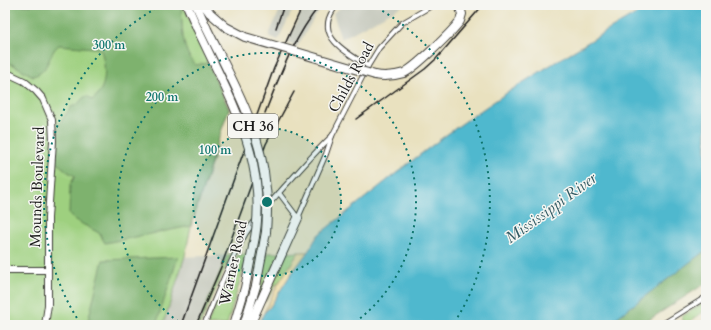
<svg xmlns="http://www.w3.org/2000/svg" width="711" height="330" font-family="Cardo,serif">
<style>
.industrial{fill:#c3c6b9}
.green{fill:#9ed07f;stroke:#5d764e}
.forest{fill:#7eb26e;stroke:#4d6745}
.sand{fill:#eeda9e;stroke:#857b5d}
.water{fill:#50b8ce;stroke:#366a75}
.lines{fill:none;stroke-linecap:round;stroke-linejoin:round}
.street-casing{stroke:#3b3a34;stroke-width:6}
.secondary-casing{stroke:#3b3a34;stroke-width:8}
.highway-casing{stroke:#3b3a34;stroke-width:10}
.street{stroke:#fff;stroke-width:4}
.secondary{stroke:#fff;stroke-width:6}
.highway{stroke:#fff;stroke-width:8}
.rail{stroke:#1c1c1c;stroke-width:1.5}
.highway-bridge-casing{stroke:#3b3a34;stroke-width:10;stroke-linecap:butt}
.highway-bridge{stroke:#fff;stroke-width:8}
.ring{fill:none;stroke:#0f766e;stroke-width:2;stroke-dasharray:2 4}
.labels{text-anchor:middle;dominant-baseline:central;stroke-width:3;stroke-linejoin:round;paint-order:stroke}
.shield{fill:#f6f6f2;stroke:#5d5d5c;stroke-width:1}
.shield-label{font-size:14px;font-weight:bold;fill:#1c1c1c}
.street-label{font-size:15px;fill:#1c1c1c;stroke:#f6f6f2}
.water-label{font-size:16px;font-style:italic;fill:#315a63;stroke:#f6f6f2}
.centre{fill:#0f766e;stroke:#f6f6f2;stroke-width:2}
.ring-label{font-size:12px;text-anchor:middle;font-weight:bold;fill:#0f766e;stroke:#f6f6f2;stroke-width:3;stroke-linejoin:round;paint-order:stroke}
</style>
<rect width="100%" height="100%" fill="#f6f6f2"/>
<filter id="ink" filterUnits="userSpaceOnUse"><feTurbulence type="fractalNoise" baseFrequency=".025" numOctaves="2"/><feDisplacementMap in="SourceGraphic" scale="8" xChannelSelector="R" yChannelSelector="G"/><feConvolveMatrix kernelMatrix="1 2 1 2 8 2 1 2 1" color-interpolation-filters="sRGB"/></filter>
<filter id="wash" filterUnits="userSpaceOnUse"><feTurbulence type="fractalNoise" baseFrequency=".012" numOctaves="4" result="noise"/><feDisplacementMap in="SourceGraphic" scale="16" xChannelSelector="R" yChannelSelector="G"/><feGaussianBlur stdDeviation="0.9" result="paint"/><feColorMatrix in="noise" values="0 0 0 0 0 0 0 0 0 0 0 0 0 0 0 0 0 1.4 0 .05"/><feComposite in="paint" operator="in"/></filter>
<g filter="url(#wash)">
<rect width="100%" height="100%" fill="#e9e1bf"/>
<g class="industrial">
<polygon points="282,5 295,5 278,40 268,37"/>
<polygon points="304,5 325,5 314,18 297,47 287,43"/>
<polygon points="344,5 404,5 341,39 333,13"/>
<polygon points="231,255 200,325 159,325 181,257"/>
</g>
<g class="green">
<polygon points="5,5 184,5 194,31 229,109 217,139 213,159 191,226 185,256 163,325 5,325"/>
<polygon points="299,252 278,284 276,284 265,302 286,253"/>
<polygon points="267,253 280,253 252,314 260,287"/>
<polygon points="248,254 227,325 207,325 238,255"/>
<polygon points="227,255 231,255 200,325 198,325"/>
<polygon points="706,301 706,310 686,324 685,323 681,317"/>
</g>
<g class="forest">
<path d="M5 5H181C183 27 180 47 195 65L208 63 229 109C215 147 204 187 191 226L105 243 99 233 75 220 69 215 70 185 75 176 68 172 55 161 58 126 71 107 78 104 83 98 87 96 92 100C108 88 106 68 101 50L94 48 59 45C47 54 50 72 33 76L12 64 5 62Z"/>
<polygon points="706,250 706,283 641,325 607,325"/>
<polygon points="178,257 156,325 87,325 103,260"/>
</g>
<polygon class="sand" points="299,252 308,252 289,277 270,307 264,313 278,284"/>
<path class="water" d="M651 5H706V250L607 325H258L264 313 270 307 289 277 309 250 318 235C372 193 424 149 480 111 535 73 593 39 651 5Z"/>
</g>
<g filter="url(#ink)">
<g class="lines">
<g class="street-casing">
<g id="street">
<path d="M337 5C311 35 346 52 368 66"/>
<polyline points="279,193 298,218 326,154 332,136 368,66 379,48 402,23 433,5"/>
<path d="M204 325C217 294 229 262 246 233 257 216 272 201 285 186 301 169 315 152 332 136"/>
<polyline points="661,325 706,297"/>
</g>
</g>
<g class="secondary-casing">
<g id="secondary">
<polyline points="5,72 24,81 36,91 43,99 52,120 53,141 48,218 48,305 45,325"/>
<polyline points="5,270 48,270"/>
</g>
</g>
<g class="highway-casing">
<g id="highway">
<polyline points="187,5 197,28"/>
<polyline points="196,5 207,29"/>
<polyline points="204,5 210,13"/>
<path d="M375 75C385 77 394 76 404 73 416 67 451 33 460 21L462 14 459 5"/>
<polyline points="234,325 245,288 253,247"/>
<polyline points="244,325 256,286 266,232"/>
<polyline points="250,325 298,218"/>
</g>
</g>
<use href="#street" class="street"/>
<use href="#secondary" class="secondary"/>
<use href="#highway" class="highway"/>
<g class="rail">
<polyline points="276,28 284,5"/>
<path d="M265 113C280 75 294 37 320 5"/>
<polyline points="356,119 425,69 436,59 483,5"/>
<polyline points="181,325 274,68 303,5"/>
<polyline points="196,325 221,267 266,144 294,92"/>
</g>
<g class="highway-bridge-casing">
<g id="highway-bridge">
<polyline points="210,13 226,27 245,37 375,75"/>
<path d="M197 28C230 99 272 166 253 247"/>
<path d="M207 29C232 80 262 131 266 189 268 203 267 218 266 232"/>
</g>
</g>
<use href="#highway-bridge" class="highway-bridge"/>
</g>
</g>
<circle cx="267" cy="202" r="74" fill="#0f766e" fill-opacity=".12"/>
<g class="ring">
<circle cx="267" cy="202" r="74"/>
<path d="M183 325A149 149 0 1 1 351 325"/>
<path d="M80 323A223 223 0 0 1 162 5M372 5A223 223 0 0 1 454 323"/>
</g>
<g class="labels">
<rect class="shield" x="228" y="114" width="50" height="24" rx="3"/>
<g class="shield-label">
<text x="253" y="126">CH 36</text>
</g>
<g class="street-label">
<text transform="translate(351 77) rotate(-61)">Childs Road</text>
<text transform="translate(37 187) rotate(-88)">Mounds Boulevard</text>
<text transform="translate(233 263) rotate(-78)">Warner Road</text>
</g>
<g class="water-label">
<text transform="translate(551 208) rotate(-36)">Mississippi River</text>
</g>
</g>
<circle cx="267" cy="202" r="6" class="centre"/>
<g class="ring-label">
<text x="109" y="49">300 m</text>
<text x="162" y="101">200 m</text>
<text x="215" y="154">100 m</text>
</g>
<rect width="711" height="330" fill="none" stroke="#f6f6f2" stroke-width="20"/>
</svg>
